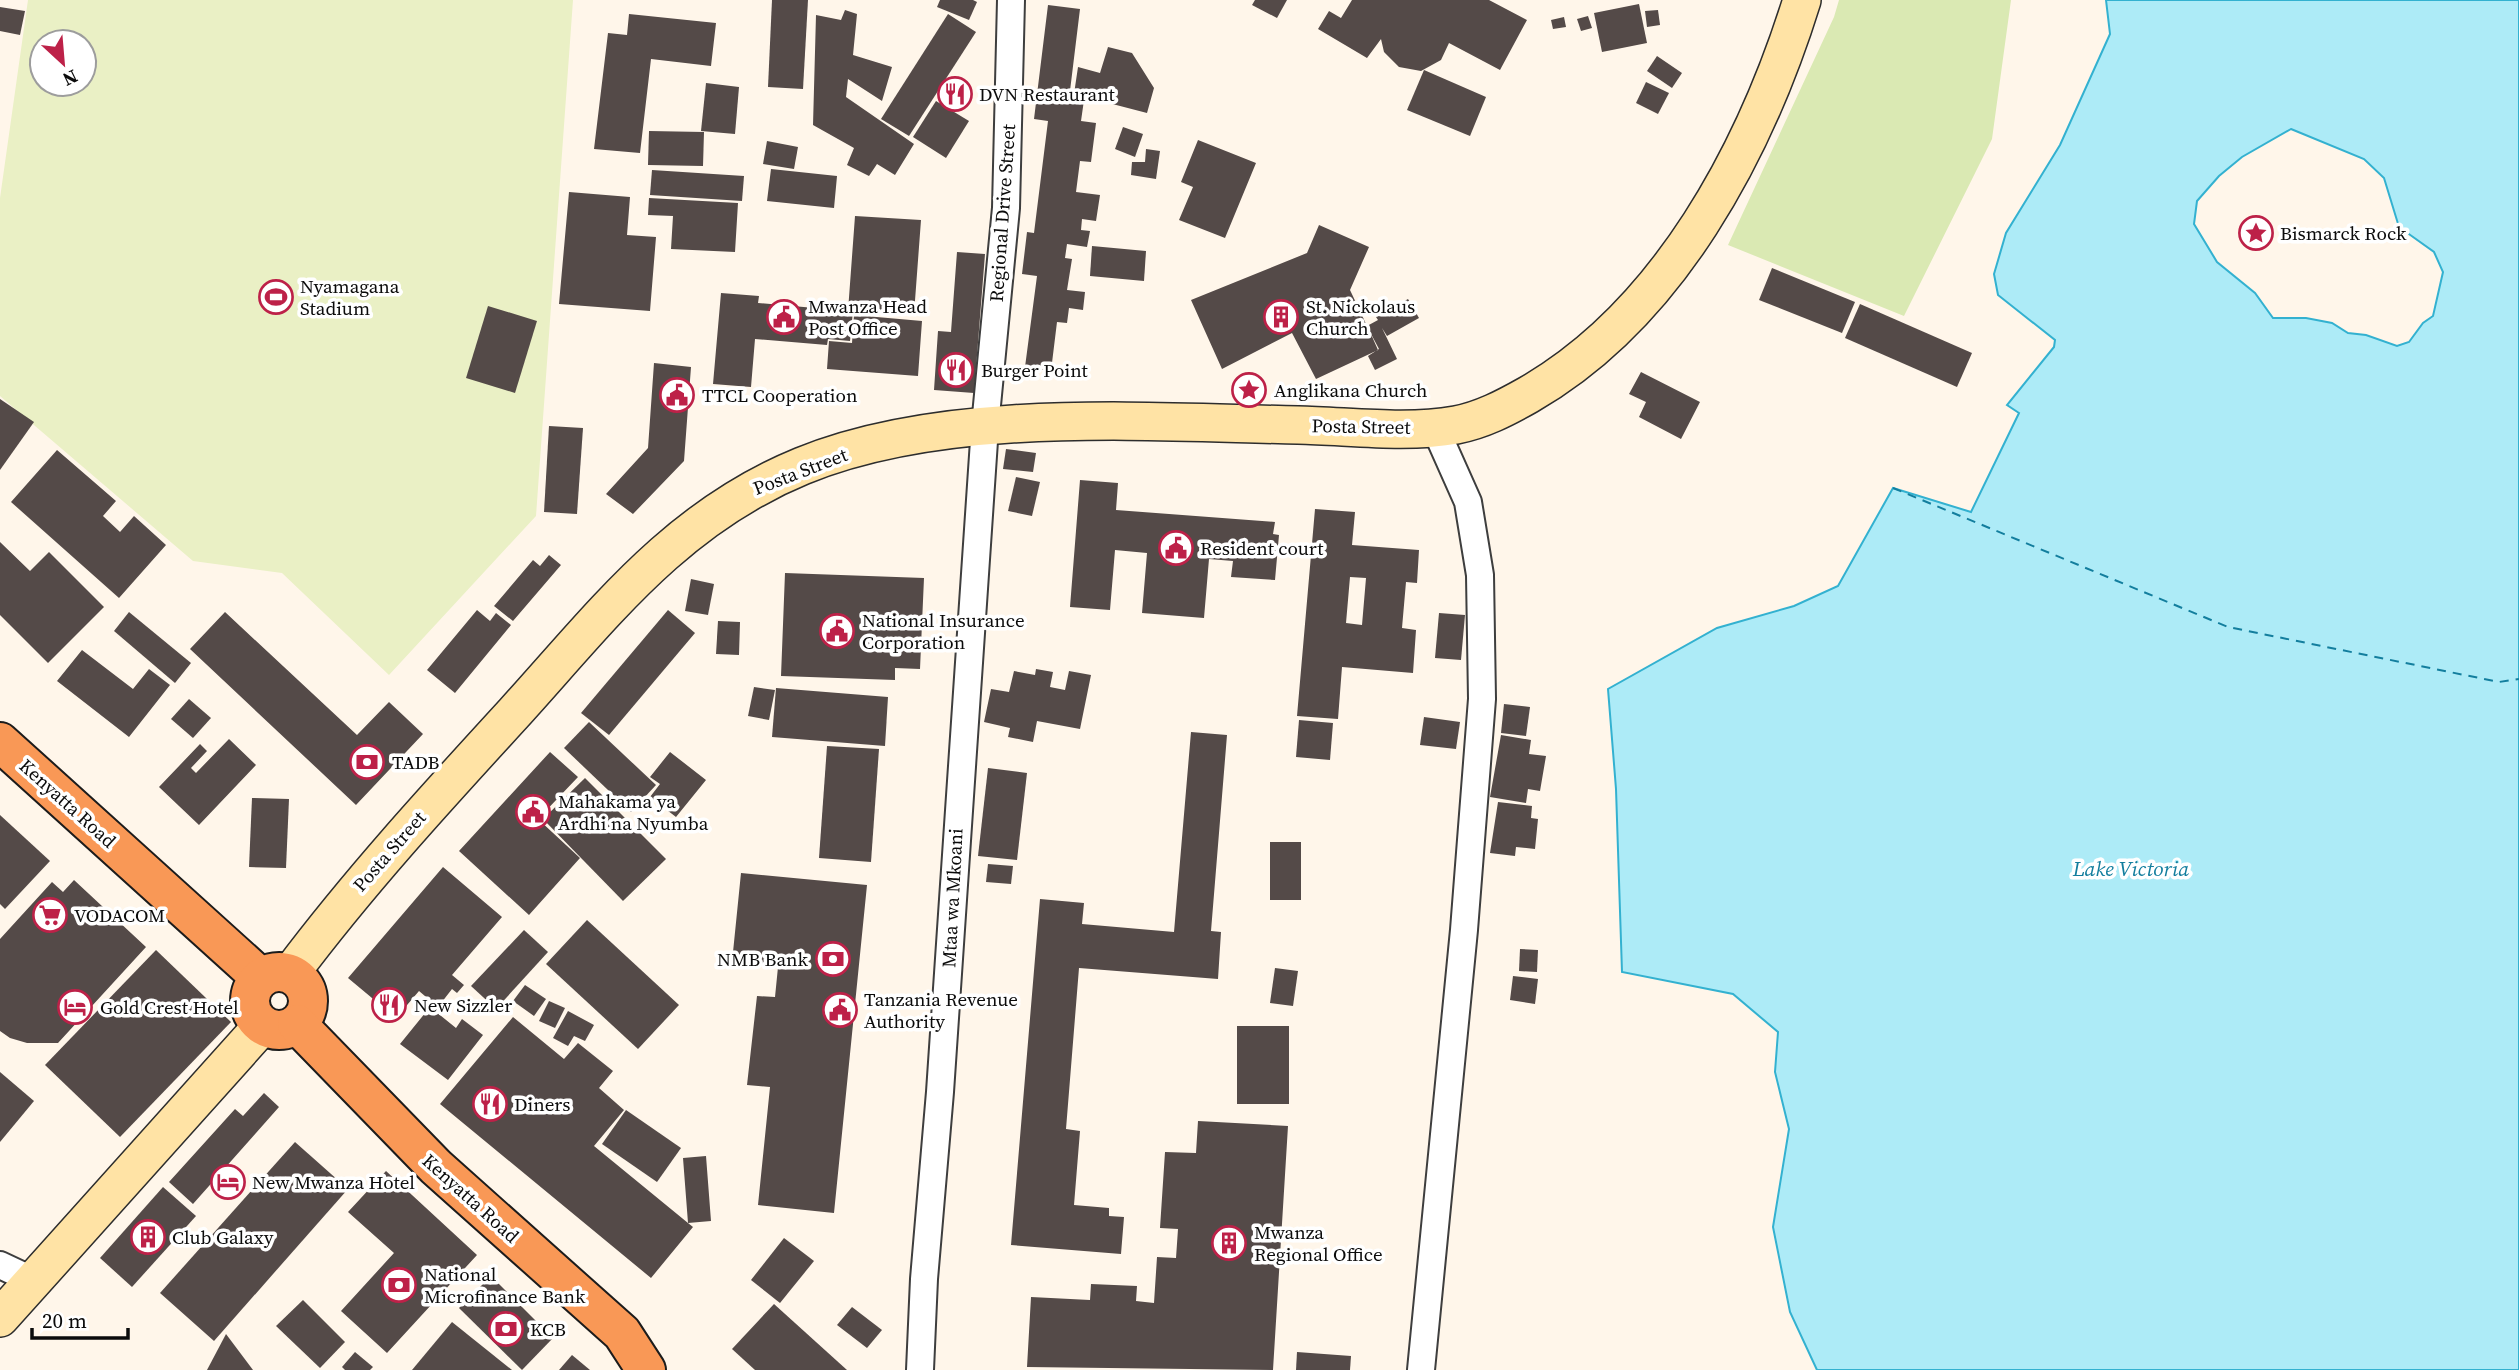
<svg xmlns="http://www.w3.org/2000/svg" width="2519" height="1370" font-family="'Source Serif 4',serif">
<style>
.green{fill:#dae9b3}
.pitch{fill:#eaf0c5;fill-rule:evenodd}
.water{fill:#adebf7;stroke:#33b1d0;stroke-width:2;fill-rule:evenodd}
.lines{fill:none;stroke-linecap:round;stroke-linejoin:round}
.ferry{stroke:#137e9e;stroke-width:2;stroke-dasharray:9 7;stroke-linecap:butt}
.building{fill:#544a48;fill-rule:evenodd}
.minor-casing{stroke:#3e3e3e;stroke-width:30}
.secondary-casing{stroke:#2d2d2d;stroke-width:40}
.trunk-casing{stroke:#1c1c1c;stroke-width:42}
.minor{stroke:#fff;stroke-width:26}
.secondary{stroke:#ffe3a5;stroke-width:37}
.trunk{stroke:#f99856;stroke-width:38}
.labels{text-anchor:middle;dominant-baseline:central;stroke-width:7;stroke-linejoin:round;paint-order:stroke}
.poi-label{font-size:19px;fill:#0b0b0b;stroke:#fff;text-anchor:start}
.street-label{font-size:19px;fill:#0b0b0b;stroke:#fff}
.water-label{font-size:21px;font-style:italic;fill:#137e9e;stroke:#fff}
</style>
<rect width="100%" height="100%" fill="#fff6ea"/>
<polygon class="green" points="1839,0 2011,0 1992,139 1904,316 1728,245 1834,17"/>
<path class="pitch" d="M28 0H573L536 516 389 675 282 573 193 561 0 396V198ZM42 42H84V84H42Z"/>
<path class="water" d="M2106 0H2519V1370H1817L1790 1312 1773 1227 1789 1129 1775 1072 1778 1032 1733 994 1622 972 1616 789 1608 689 1717 628 1794 606 1838 586 1893 488 1971 512 2019 413 2007 405 2054 347 2055 340 1998 295 1994 274 2006 233 2060 145 2110 34ZM2291 129 2364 159 2384 178 2399 227 2434 252 2443 272 2433 316 2423 323 2409 342 2397 346 2366 335 2348 333 2332 323 2306 318H2273L2255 293 2217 262 2194 224 2197 201 2219 176 2242 157Z"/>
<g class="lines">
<polyline class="ferry" points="1893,488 2228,627 2499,682 2519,679"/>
</g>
<g class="building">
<polygon points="772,0 808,0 803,89 768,87"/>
<polygon points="940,0 973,0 977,2 969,20 937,7"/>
<polygon points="1255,0 1287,0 1277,18 1252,5"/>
<polygon points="1352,0 1489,0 1527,20 1500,70 1449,43 1441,60 1421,71 1399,67 1384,52 1381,39 1367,58 1318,29 1329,11 1341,18"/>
<polygon points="1639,4 1647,43 1602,52 1594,13"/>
<polygon points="1048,5 1080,9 1069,99 1084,100 1081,121 1096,123 1091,162 1080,161 1076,192 1100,195 1096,221 1082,219 1081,230 1090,231 1087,247 1067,244 1065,258 1072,259 1067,290 1085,292 1083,310 1069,308 1067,323 1057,322 1051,371 1025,367 1037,276 1022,274 1027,232 1034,233 1048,121 1034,119"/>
<polygon points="0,7 25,11 20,35 0,31"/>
<polygon points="845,10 857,14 853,55 892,67 882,101 848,79 846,97 914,144 895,175 877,164 869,176 847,165 854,148 813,125 816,15 841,20"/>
<polygon points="1658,10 1660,25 1647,27 1645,11"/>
<polygon points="629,14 716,23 711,66 651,59 640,153 594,149 608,33 627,35"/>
<polygon points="948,14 976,32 909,136 881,119"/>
<polygon points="1588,16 1592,28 1581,31 1577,19"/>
<polygon points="1564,17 1566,27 1553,29 1551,20"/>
<polygon points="1108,47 1132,53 1154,88 1147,113 1074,94 1078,67 1100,73"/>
<polygon points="1657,56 1682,73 1672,88 1647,71"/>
<polygon points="1424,70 1486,97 1470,136 1407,110"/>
<polygon points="1646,82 1669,93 1658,114 1636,103"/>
<polygon points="706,83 739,87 735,134 701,131"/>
<polygon points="936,101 969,121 946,158 913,137"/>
<polygon points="1123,127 1143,134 1135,157 1115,149"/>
<polygon points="649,131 704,132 703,166 648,165"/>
<polygon points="1198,140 1256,163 1225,238 1179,220 1193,187 1181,182"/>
<polygon points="767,141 798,147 794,169 763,164"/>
<polygon points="1146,149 1160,151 1156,179 1131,175 1132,162 1145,162"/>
<polygon points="771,169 837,176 834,208 767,201"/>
<polygon points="652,170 744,176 742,201 650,195"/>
<polygon points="569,192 630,197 627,235 656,237 650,311 559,304"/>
<polygon points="649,198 738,203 735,252 671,249 673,216 648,215"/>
<polygon points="855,216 921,220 914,314 853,311 850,341 828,339 827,345 755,339 751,387 713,384 721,293 759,296 758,303 848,311"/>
<polygon points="1319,225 1369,247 1350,290 1367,326 1378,320 1376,317 1408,299 1419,318 1387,336 1382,328 1397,359 1375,370 1368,356 1379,349 1370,332 1378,350 1316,379 1292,333 1222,369 1191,300 1307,253"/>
<polygon points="1092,246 1146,251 1144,281 1090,276"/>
<polygon points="957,252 985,254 974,393 934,390 938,331 951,332"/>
<polygon points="1772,268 1855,302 1842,333 1759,300"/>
<polygon points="1860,304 1972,353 1957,387 1845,338"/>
<polygon points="488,306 537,321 515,393 466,378"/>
<polygon points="854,315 922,321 918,376 827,369 829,341 852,343"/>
<polygon points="654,363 691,367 684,461 633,514 606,494 648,448"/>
<polygon points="1641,372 1700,402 1681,439 1639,417 1646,402 1629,394"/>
<polygon points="0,399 34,422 0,470"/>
<polygon points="549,426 583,428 577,514 544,512"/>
<polygon points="1006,449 1036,453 1033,472 1003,469"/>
<polygon points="57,450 116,501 103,516 120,532 134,516 166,545 119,598 11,502"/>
<polygon points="1016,477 1040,482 1032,516 1008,511"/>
<polygon points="1080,480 1118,483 1116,510 1275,522 1273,534 1279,535 1275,580 1231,577 1233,561 1209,559 1204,618 1142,613 1147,553 1115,550 1110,610 1070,607"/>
<path d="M1315 509 1355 512 1352 545 1419 550 1417 583 1406 582 1402 628 1416 630 1413 673 1342 667 1338 719 1297 716ZM1350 577 1366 578 1362 625 1346 623Z"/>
<polygon points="0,542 30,571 49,552 104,607 48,663 0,615"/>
<polygon points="549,555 561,565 513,621 494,606 533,560 540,566"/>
<polygon points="785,573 924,578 920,669 895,668 895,680 781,676"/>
<polygon points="691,579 714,584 708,615 685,611"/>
<polygon points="477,610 490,621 496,613 511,625 455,693 427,670"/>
<polygon points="668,610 695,633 609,735 581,713"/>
<polygon points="129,612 191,663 175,683 114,631"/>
<polygon points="225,612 357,735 389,702 423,734 356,805 190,649"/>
<polygon points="1439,613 1465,615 1461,660 1435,658"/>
<polygon points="718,621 740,622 739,655 716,654"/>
<polygon points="82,650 133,689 149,669 170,685 129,737 57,681"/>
<polygon points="1036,669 1053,672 1050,687 1065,690 1069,671 1091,675 1080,729 1037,721 1033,742 1008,737 1010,728 984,722 991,689 1009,692 1014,671 1035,675"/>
<polygon points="754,687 775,690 769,720 748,716"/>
<polygon points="776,688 888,697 885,746 772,737"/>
<polygon points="189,699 211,718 193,738 171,719"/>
<polygon points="1504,704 1530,707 1526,736 1501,733"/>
<polygon points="1424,717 1460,722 1456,749 1420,745"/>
<polygon points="1299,720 1333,723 1330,760 1296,757"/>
<polygon points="589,722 656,785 631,812 564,748"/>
<polygon points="1191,732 1227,735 1211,931 1221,932 1218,979 1079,968 1066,1129 1080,1131 1074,1205 1109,1208 1109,1216 1124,1217 1121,1254 1011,1245 1040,899 1084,903 1082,924 1174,932"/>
<polygon points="1501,735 1531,740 1529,754 1546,756 1540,791 1528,789 1526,803 1490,797"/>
<polygon points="229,739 256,765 199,825 159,787 200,744 207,751 191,768 196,773"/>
<polygon points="827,746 879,749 871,862 819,858"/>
<polygon points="550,752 578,777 538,819 580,858 529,915 459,851"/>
<polygon points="670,752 706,780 676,817 650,797 660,784 650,777"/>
<polygon points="988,768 1027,773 1017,860 978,856"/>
<polygon points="585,778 666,859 623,901 543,819"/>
<polygon points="252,798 289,799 286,868 249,867"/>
<polygon points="1498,802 1532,806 1531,818 1538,819 1535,849 1516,847 1515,856 1490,853"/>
<polygon points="0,815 50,861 5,909 0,904"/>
<rect x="1270" y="842" width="31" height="58"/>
<polygon points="988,864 1013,866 1011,884 986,882"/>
<polygon points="443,867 502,917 452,975 464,985 457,993 452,989 438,1007 419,991 396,1018 348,978"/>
<polygon points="741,873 867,885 834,1213 758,1205 770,1087 747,1085 757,996 775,997 778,967 732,962"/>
<polygon points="74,880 146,947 58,1043 27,1043 10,1038 0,1031 0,939 52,882 63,892"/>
<polygon points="587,920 679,1005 638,1049 546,964"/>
<polygon points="524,930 548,952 496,1009 471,986"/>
<polygon points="1520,949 1538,950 1537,972 1519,971"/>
<polygon points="156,950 231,1022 120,1137 45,1065"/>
<polygon points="1275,968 1298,971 1293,1006 1270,1003"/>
<polygon points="1513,976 1538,979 1535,1004 1510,1000"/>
<polygon points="525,985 546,999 534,1016 513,1001"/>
<polygon points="549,1001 565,1008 555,1028 539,1021"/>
<polygon points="430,1007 456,1028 462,1019 483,1035 448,1080 400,1044"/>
<polygon points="568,1011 594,1025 585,1041 574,1036 568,1046 553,1038"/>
<polygon points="513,1017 564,1059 578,1043 613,1071 599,1088 624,1110 594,1146 688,1223 683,1158 706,1156 711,1221 688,1223 693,1227 651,1278 440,1104"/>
<rect x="1237" y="1026" width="52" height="78"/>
<polygon points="0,1072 34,1101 0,1142"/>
<polygon points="264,1093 279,1107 193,1204 169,1182 235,1109 243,1116"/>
<polygon points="626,1110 681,1148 657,1182 602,1144"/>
<polygon points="1198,1121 1288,1126 1273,1370 1027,1367 1031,1297 1090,1300 1091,1284 1137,1286 1136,1301 1154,1303 1157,1257 1176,1258 1178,1229 1160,1228 1165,1152 1196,1153"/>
<polygon points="295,1142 348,1189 214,1341 160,1293"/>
<polygon points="386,1171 477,1255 387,1353 341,1311 394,1253 348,1212"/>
<polygon points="163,1187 196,1216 132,1287 100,1258"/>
<polygon points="784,1238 814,1261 780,1303 751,1280"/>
<polygon points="491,1276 553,1338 522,1370 459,1308"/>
<polygon points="303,1300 345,1342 320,1368 276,1326"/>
<polygon points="774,1304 847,1370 755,1370 732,1349"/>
<polygon points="852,1307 882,1330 867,1348 837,1325"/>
<polygon points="452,1322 512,1370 412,1370"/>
<polygon points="226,1334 253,1370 207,1370"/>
<polygon points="355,1352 373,1367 370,1370 345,1370 342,1367"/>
<polygon points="1297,1352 1351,1356 1350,1370 1296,1370"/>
<polygon points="572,1355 590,1370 559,1370"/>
</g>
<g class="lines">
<g class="minor-casing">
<g id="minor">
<polyline points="0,1265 34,1281"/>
<polyline points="920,1370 924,1279 940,1092 985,426 1006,208 1011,0"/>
<polyline points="1421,1370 1464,930 1482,699 1480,575 1468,502 1435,428"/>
</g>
</g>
<g class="secondary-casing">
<g id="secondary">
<path d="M290 974C359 882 436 798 514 713 603 615 675 518 802 466 946 407 1145 422 1298 425 1349 426 1405 434 1456 425 1482 420 1505 408 1528 395 1669 314 1755 151 1802 0"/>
<polyline points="0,1318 262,1026"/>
</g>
</g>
<g class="trunk-casing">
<g id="trunk">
<polyline points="0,742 261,978"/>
<circle cx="279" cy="1001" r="29"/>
<polyline points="297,1024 436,1167 622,1333 646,1370"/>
</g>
</g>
<use href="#minor" class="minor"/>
<use href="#secondary" class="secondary"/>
<use href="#trunk" class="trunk"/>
</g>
<defs>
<g id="restaurant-ring" transform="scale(1.75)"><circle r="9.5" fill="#fff" stroke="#bd2148" stroke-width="1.5"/><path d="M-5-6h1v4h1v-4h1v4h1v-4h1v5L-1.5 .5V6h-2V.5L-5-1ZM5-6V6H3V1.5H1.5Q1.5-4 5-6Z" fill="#bd2148"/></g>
<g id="sight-ring" transform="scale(1.75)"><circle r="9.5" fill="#fff" stroke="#bd2148" stroke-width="1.5"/><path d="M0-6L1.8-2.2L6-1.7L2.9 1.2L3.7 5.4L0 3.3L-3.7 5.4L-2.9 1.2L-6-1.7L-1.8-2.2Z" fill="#bd2148"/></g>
<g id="stadium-ring" transform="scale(1.75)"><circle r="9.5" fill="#fff" stroke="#bd2148" stroke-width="1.5"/><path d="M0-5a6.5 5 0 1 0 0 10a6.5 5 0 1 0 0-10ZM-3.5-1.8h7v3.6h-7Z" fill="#bd2148"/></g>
<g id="civic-ring" transform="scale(1.75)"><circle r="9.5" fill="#fff" stroke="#bd2148" stroke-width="1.5"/><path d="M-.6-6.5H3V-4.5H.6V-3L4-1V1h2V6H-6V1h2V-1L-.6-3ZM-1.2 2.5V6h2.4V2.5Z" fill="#bd2148"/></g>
<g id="building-ring" transform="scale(1.75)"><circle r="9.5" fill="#fff" stroke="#bd2148" stroke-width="1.5"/><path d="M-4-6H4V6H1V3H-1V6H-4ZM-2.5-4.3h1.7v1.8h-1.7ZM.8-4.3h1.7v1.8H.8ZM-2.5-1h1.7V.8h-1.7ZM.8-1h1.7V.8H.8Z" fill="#bd2148"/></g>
<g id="bank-ring" transform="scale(1.75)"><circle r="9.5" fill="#fff" stroke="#bd2148" stroke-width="1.5"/><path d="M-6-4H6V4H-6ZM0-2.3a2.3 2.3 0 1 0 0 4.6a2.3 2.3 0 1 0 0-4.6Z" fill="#bd2148"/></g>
<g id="supermarket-ring" transform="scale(1.75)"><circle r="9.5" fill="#fff" stroke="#bd2148" stroke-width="1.5"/><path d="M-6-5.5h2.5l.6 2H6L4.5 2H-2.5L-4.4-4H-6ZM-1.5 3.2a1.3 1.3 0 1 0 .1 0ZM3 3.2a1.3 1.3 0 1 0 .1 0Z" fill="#bd2148"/></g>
<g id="hotel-ring" transform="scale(1.75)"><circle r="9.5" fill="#fff" stroke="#bd2148" stroke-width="1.5"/><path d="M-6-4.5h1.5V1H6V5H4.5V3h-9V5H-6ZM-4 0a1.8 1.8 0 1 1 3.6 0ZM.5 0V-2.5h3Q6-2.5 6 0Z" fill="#bd2148"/></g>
</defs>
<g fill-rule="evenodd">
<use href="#restaurant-ring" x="955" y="94"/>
<use href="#sight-ring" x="2256" y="233"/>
<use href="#stadium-ring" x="276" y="297"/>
<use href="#civic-ring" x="784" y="317"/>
<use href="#building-ring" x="1281" y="317"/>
<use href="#restaurant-ring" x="956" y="370"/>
<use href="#sight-ring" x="1249" y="390"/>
<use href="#civic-ring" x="677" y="395"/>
<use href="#civic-ring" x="1176" y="548"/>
<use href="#civic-ring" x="837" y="631"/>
<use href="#bank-ring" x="367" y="762"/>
<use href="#civic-ring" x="533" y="812"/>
<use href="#supermarket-ring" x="50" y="915"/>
<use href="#bank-ring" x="833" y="959"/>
<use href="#restaurant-ring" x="389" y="1005"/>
<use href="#hotel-ring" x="75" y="1007"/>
<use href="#civic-ring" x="840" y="1010"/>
<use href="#restaurant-ring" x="490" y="1104"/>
<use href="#hotel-ring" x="228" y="1182"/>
<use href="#building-ring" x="148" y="1237"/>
<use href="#building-ring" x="1229" y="1243"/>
<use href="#bank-ring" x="399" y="1285"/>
<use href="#bank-ring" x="506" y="1329"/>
</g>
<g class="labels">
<g class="poi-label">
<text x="979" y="94">DVN Restaurant</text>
<text x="2280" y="233">Bismarck Rock</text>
<text x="300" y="286">Nyamagana<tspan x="300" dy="22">Stadium</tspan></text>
<text x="808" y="306">Mwanza Head<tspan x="808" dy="22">Post Office</tspan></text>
<text x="1306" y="306">St. Nickolaus<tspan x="1306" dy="22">Church</tspan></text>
<text x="981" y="370">Burger Point</text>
<text x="1274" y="390">Anglikana Church</text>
<text x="702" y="395">TTCL Cooperation</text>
<text x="1200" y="548">Resident court</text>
<text x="862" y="620">National Insurance<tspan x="862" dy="22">Corporation</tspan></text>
<text x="392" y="762">TADB</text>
<text x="558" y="801">Mahakama ya<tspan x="558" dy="22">Ardhi na Nyumba</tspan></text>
<text x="74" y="915">VODACOM</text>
<text x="808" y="959" text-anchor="end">NMB Bank</text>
<text x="864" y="999">Tanzania Revenue<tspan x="864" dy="22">Authority</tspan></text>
<text x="414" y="1005">New Sizzler</text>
<text x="100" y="1007">Gold Crest Hotel</text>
<text x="514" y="1104">Diners</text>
<text x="252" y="1182">New Mwanza Hotel</text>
<text x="1254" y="1232">Mwanza<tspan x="1254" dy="22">Regional Office</tspan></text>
<text x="172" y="1237">Club Galaxy</text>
<text x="424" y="1274">National<tspan x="424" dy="22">Microfinance Bank</tspan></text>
<text x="530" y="1329">KCB</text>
</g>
<g class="street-label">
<text transform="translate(1002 213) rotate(-86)">Regional Drive Street</text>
<text transform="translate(1361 426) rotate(1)">Posta Street</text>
<text transform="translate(800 471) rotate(-21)">Posta Street</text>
<text transform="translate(68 803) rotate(42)">Kenyatta Road</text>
<text transform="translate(389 851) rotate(-49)">Posta Street</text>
<text transform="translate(952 898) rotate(-87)">Mtaa wa Mkoani</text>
<text transform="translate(471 1198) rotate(42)">Kenyatta Road</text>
</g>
<g class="water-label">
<text x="2131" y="868">Lake Victoria</text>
</g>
</g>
<g transform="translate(63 63) rotate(154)"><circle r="33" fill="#ffffff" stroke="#9d9d9d" stroke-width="2"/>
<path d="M0-5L12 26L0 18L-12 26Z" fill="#bd2148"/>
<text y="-10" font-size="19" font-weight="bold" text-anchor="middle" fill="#0b0b0b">N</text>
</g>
<path d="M32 1328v10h96v-10" fill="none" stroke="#0b0b0b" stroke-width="3.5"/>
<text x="42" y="1328" font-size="21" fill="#0b0b0b" stroke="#ffffff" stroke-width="5" paint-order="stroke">20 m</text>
</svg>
